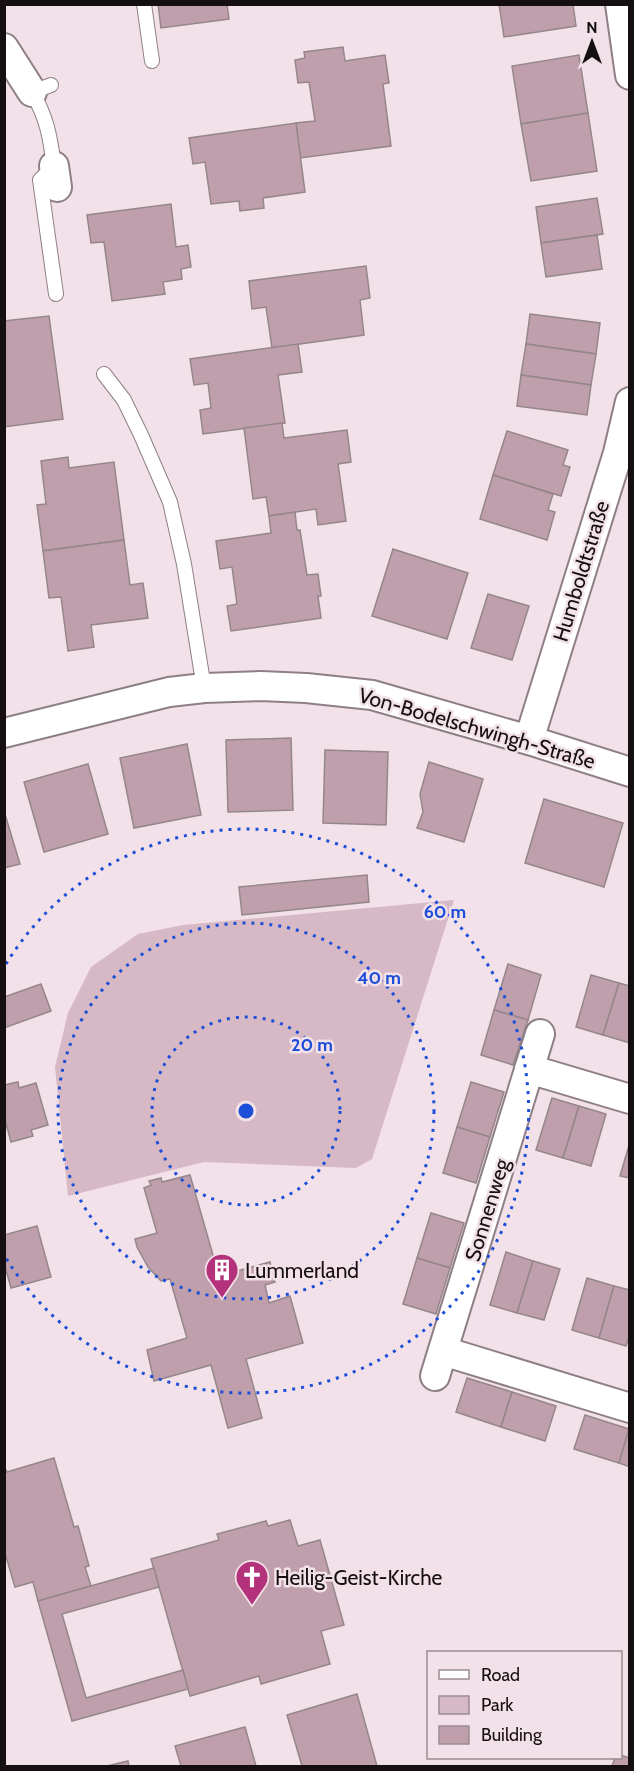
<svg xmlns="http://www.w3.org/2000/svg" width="634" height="1771" font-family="Cabin,sans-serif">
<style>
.green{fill:#d6b9c5}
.building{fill:#c09fad;stroke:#95868c;stroke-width:1.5}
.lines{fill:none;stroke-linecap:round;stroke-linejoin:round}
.lane-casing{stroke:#8e7f86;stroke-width:16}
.street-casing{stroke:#8e7f86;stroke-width:32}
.lane{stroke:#fff;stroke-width:14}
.street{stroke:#fff;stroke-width:28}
.ring{fill:none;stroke:#1d4ed8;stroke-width:3;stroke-dasharray:3 6}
.labels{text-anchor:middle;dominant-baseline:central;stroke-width:5;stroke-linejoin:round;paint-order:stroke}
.street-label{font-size:21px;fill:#150f11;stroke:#f2e1e8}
.poi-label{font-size:21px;fill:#150f11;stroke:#f2e1e8;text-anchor:start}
.centre{fill:#1d4ed8;stroke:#f2e1e8;stroke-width:3}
.ring-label{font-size:18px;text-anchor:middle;font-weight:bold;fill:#1d4ed8;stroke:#f2e1e8;stroke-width:5;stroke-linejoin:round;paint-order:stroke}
</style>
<rect width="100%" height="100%" fill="#f2e1e8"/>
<polygon class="green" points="454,900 372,1159 356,1168 204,1162 68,1196 55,1067 68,1013 91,967 138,934 183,925"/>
<g class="building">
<polygon points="158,4 227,4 229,19 161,28"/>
<polygon points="499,4 573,4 576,26 504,37"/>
<polygon points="343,47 345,61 385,55 389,83 383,84 391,146 300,158 296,123 315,121 309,82 298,83 295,60 305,58 304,52"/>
<polygon points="579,55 588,113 521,124 512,66"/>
<polygon points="588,113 597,171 531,181 521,124"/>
<polygon points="296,123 305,192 263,198 264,208 240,211 239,201 211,204 205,162 193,164 189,138"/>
<polygon points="597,198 603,234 541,243 536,207"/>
<polygon points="171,204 176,247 188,245 191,267 181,269 182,279 163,282 165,294 112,301 104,242 91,243 87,215"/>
<polygon points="597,235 602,269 546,277 541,243"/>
<polygon points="366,266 370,298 360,300 364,335 272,348 266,307 252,309 249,281"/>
<polygon points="530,314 600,323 596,354 526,344"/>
<polygon points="49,316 63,419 4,427 4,321"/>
<polygon points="298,344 302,372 278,375 285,423 203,434 200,410 211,408 208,383 194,385 190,359"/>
<polygon points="526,344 596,354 591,385 521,375"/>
<polygon points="521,375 591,385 587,415 517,406"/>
<polygon points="282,423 284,438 347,430 351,462 338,464 346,521 318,525 316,509 269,516 266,497 253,499 244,428"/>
<polygon points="507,431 568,450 563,465 570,467 561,496 493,475"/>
<polygon points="68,457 69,468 114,462 124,540 43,551 37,505 46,504 41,461"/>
<polygon points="493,475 553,494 548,510 555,512 547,540 480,519"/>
<polygon points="295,512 297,530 300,530 307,575 318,574 321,596 318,596 321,618 231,631 227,606 237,604 232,567 220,569 216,541 271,533 269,516"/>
<polygon points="124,540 130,585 143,583 148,618 91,625 94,647 68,651 61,597 49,598 43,551"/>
<polygon points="393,549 468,573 447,639 372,616"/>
<polygon points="488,594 529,606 512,660 471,648"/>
<polygon points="291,738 293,810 228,812 226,740"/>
<polygon points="187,744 201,815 134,828 120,758"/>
<polygon points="325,750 388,752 386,825 323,823"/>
<polygon points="429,762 483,779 464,842 417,828 423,812 420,794"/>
<polygon points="88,764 108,834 44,852 24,782"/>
<polygon points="544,799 623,823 604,887 525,863"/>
<polygon points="4,811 20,864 4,868"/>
<polygon points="367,875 369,902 242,915 239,887"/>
<polygon points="508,964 541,975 528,1020 494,1010"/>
<polygon points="591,975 619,983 603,1035 576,1027"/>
<polygon points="619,983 630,986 630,1043 603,1035"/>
<polygon points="41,984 51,1011 4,1028 4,997"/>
<polygon points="494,1010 528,1020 513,1065 481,1055"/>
<polygon points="18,1082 19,1088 36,1083 48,1125 31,1130 33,1136 11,1142 4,1116 4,1085"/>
<polygon points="471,1082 504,1092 490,1137 457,1127"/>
<polygon points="552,1098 579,1106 563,1158 536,1150"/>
<polygon points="579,1106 606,1114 591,1166 563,1158"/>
<polygon points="457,1127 490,1137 476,1183 443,1173"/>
<polygon points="630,1142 630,1178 620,1176"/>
<polygon points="190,1175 219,1276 270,1262 275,1282 265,1285 269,1303 290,1296 303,1343 246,1359 262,1418 228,1428 211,1365 154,1381 147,1350 187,1338 170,1279 161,1281 148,1267 137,1247 135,1239 157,1233 144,1188 151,1185 149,1181 161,1178 162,1182"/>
<polygon points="431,1213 464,1223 450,1268 417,1258"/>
<polygon points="37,1226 51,1277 11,1288 4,1263 4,1235"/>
<polygon points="506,1252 533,1261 517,1313 490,1305"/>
<polygon points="417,1258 450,1268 436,1314 403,1304"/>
<polygon points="533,1261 560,1269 544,1320 517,1313"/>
<polygon points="587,1278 614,1286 599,1338 572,1330"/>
<polygon points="614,1286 630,1290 630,1334 626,1346 599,1338"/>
<polygon points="467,1378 512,1392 501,1427 456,1412"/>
<polygon points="512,1392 556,1406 545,1441 501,1427"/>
<polygon points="585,1415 629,1429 619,1463 574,1449"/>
<polygon points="629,1429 630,1429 630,1467 619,1463"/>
<polygon points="54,1458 74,1527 78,1526 89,1566 85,1567 91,1586 38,1601 33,1582 15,1587 4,1550 4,1466 7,1472"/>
<polygon points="290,1520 298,1546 320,1540 344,1625 321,1631 330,1664 261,1684 259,1676 190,1696 151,1559 219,1540 217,1534 266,1521 268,1526"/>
<polygon points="154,1568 159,1587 62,1614 86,1698 183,1670 188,1689 72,1721 38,1601"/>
<polygon points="357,1694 377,1766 302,1766 287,1715"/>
<polygon points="245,1727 256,1766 181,1766 175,1746"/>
<polygon points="620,1755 630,1758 630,1766 612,1766 615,1758 620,1758"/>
<polygon points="128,1761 129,1766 107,1766"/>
</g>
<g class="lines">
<g class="lane-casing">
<g id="lane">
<polyline points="144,4 152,61"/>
<path d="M51 85 32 92C47 118 50 136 54 166"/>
<polyline points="53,167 40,180 56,294"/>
<polyline points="104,374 124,400 141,435 170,502 184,564 204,688"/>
</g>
</g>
<g class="street-casing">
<g id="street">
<polyline points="620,4 630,75"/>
<polyline points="4,48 32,92"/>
<polyline points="54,166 57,187"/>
<polyline points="4,733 169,692 204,688 261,686 306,688 372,695 529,740 630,772"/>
<polyline points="529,740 618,453 630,402"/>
<polyline points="529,1069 630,1099"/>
<polyline points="443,1351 630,1408"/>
<polyline points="435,1376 540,1034"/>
</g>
</g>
<use href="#lane" class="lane"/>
<use href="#street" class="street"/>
</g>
<g class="ring">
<circle cx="246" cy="1111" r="94"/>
<circle cx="246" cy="1111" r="188"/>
<path d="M6 964A282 282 0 1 1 6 1258"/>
</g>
<defs>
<g id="building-pin" transform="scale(1.725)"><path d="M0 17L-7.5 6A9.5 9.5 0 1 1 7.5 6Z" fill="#b4327b" stroke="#f2e1e8"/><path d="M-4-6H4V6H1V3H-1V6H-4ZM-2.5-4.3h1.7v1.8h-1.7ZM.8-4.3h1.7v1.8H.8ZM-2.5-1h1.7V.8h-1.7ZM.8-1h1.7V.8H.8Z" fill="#fff"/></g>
<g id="church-pin" transform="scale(1.725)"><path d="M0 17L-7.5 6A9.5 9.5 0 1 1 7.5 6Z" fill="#b4327b" stroke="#f2e1e8"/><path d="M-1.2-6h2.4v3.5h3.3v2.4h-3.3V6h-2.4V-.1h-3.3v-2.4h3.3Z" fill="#fff"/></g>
</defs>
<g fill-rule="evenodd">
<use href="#building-pin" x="222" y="1270"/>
<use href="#church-pin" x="252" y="1577"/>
</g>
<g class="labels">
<g class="street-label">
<text transform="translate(581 571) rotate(-73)">Humboldtstraße</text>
<text transform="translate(477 728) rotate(16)">Von-Bodelschwingh-Straße</text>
<text transform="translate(487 1210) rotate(-73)">Sonnenweg</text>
</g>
<g class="poi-label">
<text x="245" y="1270">Lummerland</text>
<text x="275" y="1577">Heilig-Geist-Kirche</text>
</g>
</g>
<circle cx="246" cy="1111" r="9" class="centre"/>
<g class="ring-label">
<text x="445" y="918">60 m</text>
<text x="379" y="984">40 m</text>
<text x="312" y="1051">20 m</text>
</g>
<rect width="634" height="1771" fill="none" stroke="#150f11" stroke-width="12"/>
<rect x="427" y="1651" width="195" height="108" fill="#f2e1e8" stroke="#9a8d92" stroke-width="1.5"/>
<rect x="439" y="1670" width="30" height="9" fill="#ffffff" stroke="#9a8d92" stroke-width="1.5"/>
<text x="481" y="1681" font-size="18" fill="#150f11">Road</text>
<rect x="439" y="1696" width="30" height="18" fill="#d6b9c5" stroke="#9a8d92" stroke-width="1.5"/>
<text x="481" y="1711" font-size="18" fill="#150f11">Park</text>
<rect x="439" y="1726" width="30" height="18" fill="#c09fad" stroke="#9a8d92" stroke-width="1.5"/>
<text x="481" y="1741" font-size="18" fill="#150f11">Building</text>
<g transform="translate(592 42)" stroke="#f2e1e8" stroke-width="4.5" paint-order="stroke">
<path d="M0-4.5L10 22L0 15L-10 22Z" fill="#150f11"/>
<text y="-9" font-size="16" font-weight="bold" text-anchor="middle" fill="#150f11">N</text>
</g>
</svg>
